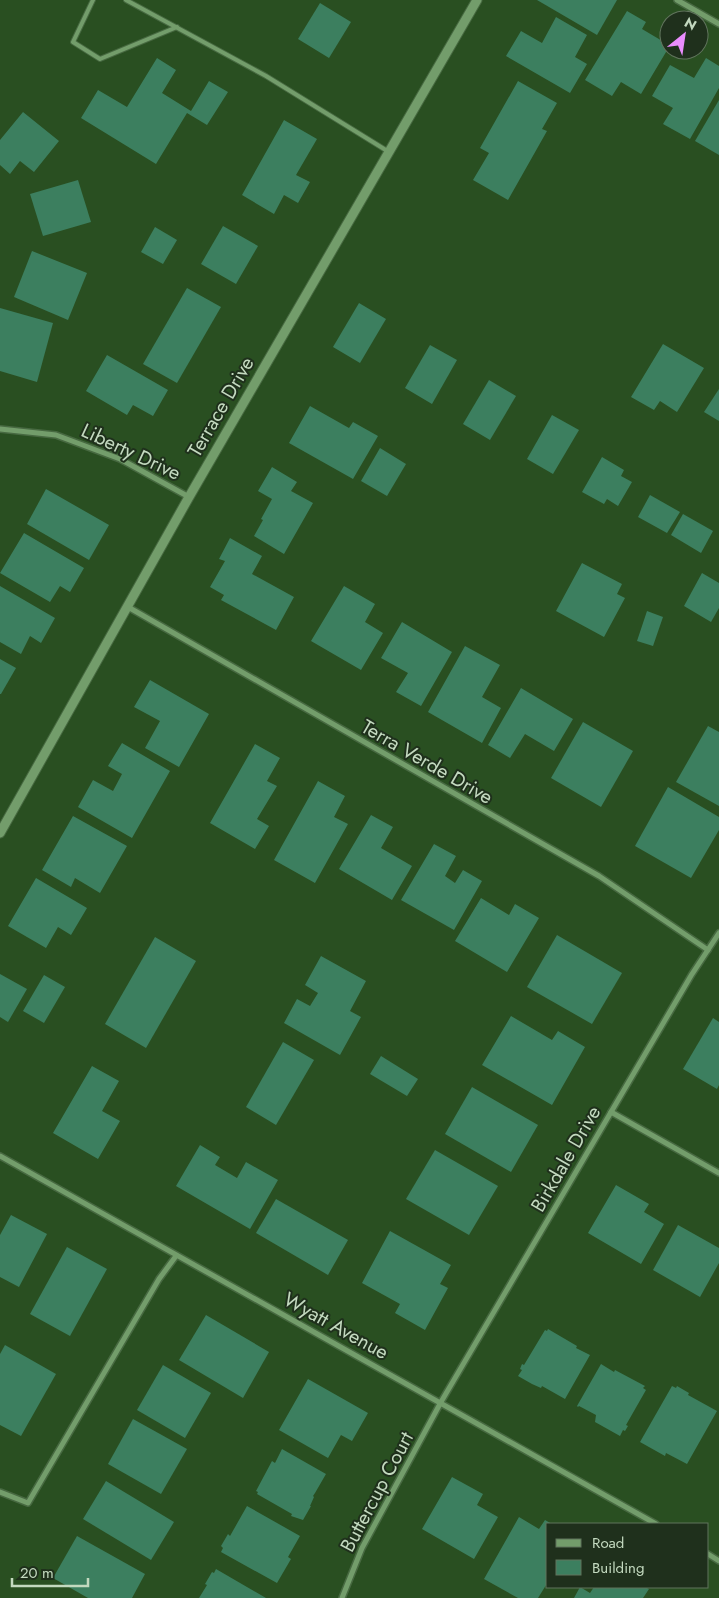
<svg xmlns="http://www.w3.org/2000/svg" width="719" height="1598" font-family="Jost,sans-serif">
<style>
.building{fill:#3c7f5f}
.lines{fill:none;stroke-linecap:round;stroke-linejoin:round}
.service-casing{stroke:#476941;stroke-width:6}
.minor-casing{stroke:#476941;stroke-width:8}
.tertiary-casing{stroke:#476941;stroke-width:11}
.service{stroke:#739d6b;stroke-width:4}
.minor{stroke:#739d6b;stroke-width:5}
.tertiary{stroke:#739d6b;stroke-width:9}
.labels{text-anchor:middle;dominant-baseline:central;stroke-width:4;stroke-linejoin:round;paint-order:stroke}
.street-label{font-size:20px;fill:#c3d9bf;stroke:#1f301c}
</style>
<rect width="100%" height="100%" fill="#294f21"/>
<g class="building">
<polygon points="537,0 617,0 597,35"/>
<polygon points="320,3 351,22 329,58 298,39"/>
<polygon points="627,11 646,22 642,29 669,45 669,47 641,94 621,82 612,96 585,80"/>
<polygon points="556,17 587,35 575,57 587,64 570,93 506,56 521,31 542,43"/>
<polygon points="157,58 176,70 162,93 191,111 209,81 228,92 207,125 187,113 156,164 81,118 98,90 127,107"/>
<polygon points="706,58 719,66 719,88 690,139 663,124 673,108 652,96 670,65 694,78"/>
<polygon points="518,81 557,103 542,129 547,131 508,200 473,180 489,153 480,148"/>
<polygon points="719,100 719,155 695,141"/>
<polygon points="23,112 59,141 34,172 20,161 10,174 0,165 0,140"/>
<polygon points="284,120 317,139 296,175 310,182 298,203 284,195 274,214 242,195"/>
<polygon points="78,180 91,222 43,236 30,194"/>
<polygon points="223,226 258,246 236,284 201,264"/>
<polygon points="155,227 177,240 163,264 141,252"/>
<polygon points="32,251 87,273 68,320 14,297"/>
<polygon points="187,288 221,307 177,383 143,364"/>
<polygon points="359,303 386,319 360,363 333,347"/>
<polygon points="0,308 53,323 37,382 0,371"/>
<polygon points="663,344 704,368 677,412 660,401 654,410 631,397"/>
<polygon points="430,345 457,360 432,404 405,388"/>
<polygon points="107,355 168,390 153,416 133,405 127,415 86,391"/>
<polygon points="489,380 516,396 490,440 463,424"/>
<polygon points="719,389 719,421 704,412"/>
<polygon points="310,406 349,428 353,422 378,436 353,479 289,443"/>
<polygon points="552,415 579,430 553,474 527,459"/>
<polygon points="380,448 406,464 387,496 361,481"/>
<polygon points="602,457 624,470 621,476 632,482 618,506 607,499 604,504 582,492"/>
<polygon points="272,467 297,482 291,491 313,503 284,554 254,536 263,520 261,519 272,499 258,491"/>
<polygon points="46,489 109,525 89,560 27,524"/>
<polygon points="650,495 680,512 667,533 638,517"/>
<polygon points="683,514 713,531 701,553 671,535"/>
<polygon points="24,533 84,568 70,592 60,586 50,602 0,573"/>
<polygon points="230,538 262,556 252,574 294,597 276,630 221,600 224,595 210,587 225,561 219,559"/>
<polygon points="582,563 622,584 617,594 625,598 604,637 556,611"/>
<polygon points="702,573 719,583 719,608 711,622 684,606"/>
<polygon points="0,586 55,618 41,643 30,636 21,654 0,642"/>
<polygon points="344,586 375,604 365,622 383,633 361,670 311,641"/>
<polygon points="647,611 663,617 653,646 637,641"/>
<polygon points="402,622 452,652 421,706 396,692 408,673 381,658"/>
<polygon points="465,646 500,665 482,697 501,708 482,743 428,712"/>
<polygon points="0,659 16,668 1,694 0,694"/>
<polygon points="150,680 209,714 179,767 145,748 160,721 134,707"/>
<polygon points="521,688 573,719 554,751 525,734 510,758 488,745"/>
<polygon points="583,722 633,751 601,807 551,778"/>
<polygon points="708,726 719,732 719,806 676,782"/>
<polygon points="122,743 170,771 132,838 78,807 93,780 113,791 122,774 108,766"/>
<polygon points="255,744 280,758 267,781 277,786 257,819 269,826 255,849 210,823"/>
<polygon points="318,781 345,796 334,817 348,824 315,883 274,860"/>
<polygon points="668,787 719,817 719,830 691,878 635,846"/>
<polygon points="371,815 393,827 381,848 412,866 392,900 339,869"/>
<polygon points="73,816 127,846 100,893 75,878 71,887 42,870"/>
<polygon points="434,844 456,856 445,876 455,883 463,870 482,881 454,930 401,900"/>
<polygon points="36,878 87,908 71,935 58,927 46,948 8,926"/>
<polygon points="481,898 509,915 515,904 539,918 507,972 455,941"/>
<polygon points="557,935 622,973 592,1024 527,987"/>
<polygon points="155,937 196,961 146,1048 105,1024"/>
<polygon points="321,956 366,981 350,1011 361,1017 340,1055 284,1023 297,999 310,1006 318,993 305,985"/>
<polygon points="0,974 27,989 8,1022 0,1017"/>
<polygon points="44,975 65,987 44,1023 23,1011"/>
<polygon points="511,1016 552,1040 558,1031 585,1047 552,1105 482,1065"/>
<polygon points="713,1018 719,1022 719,1085 717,1089 683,1069"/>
<polygon points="283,1042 314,1060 276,1125 246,1107"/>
<polygon points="381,1056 418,1079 407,1096 370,1074"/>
<polygon points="92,1066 119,1081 102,1111 120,1121 98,1159 53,1133"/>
<polygon points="472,1087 538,1125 511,1172 445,1134"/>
<polygon points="200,1145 220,1157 215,1165 237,1178 246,1162 278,1180 250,1229 176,1186"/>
<polygon points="435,1150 498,1186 469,1235 406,1199"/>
<polygon points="616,1185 649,1204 644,1212 664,1224 641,1264 588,1233"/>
<polygon points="276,1199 348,1240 328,1275 256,1233"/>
<polygon points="11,1215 47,1234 19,1287 0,1277 0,1235"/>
<polygon points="678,1225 719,1248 719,1263 700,1297 653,1270"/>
<polygon points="390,1231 451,1265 440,1284 448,1288 425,1330 395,1313 400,1304 362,1283"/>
<polygon points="67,1247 107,1269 70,1336 30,1314"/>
<polygon points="206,1315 269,1352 243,1398 179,1360"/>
<polygon points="548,1329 577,1346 576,1348 590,1355 565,1399 542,1386 541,1388 532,1384 518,1376 522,1370 520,1369 522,1364 524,1365 545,1330 547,1331"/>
<polygon points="5,1345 56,1374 21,1436 0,1425 0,1354"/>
<polygon points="601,1364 614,1372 615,1370 645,1386 643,1388 646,1390 626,1425 628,1426 625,1431 623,1430 620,1436 595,1422 596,1415 579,1406 578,1407 577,1406"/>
<polygon points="163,1365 211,1393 185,1438 137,1410"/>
<polygon points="308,1379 368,1413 352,1441 341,1435 328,1458 279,1430"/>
<polygon points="672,1386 676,1388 677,1386 689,1393 688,1395 717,1411 687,1464 666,1453 665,1456 640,1442"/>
<polygon points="133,1419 187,1449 161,1494 108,1464"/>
<polygon points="282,1449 326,1474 315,1493 313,1496 314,1497 310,1506 311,1506 303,1520 291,1516 292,1514 257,1494 258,1492 256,1491 272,1461 275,1463"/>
<polygon points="452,1477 483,1494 477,1505 498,1517 474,1559 422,1529"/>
<polygon points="106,1481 174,1522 151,1560 83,1519"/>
<polygon points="247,1506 300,1536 288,1557 291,1559 277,1583 221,1552 223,1548 221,1546 228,1534 230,1536"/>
<polygon points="519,1517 539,1529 545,1520 552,1524 548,1524 548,1582 538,1598 518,1598 484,1579"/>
<polygon points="77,1536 145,1574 132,1598 88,1598 53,1578"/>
<polygon points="216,1569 266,1598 199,1598 207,1585 205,1584 212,1572 214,1573"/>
<polygon points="580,1587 590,1593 594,1587 645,1587 649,1589 643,1598 574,1598"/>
</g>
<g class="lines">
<g class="service-casing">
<g id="service">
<polyline points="93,0 73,42 100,59 177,27"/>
<polyline points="126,0 266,76 389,152"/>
</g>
</g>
<g class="minor-casing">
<g id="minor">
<polyline points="677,0 719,24"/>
<polyline points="0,429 56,435 120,459 189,497"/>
<polyline points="128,607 599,876 708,950"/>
<polyline points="611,1112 719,1173"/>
<path d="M0 1156C218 1280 438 1400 656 1524"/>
<polyline points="0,1492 28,1503 159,1279 176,1256"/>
<polyline points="708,1554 719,1561"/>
<polyline points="342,1598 362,1548 441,1402 692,974 719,933"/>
</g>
</g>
<g class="tertiary-casing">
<polyline id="tertiary" points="0,833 189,497 477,0"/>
</g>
<use href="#service" class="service"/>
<use href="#minor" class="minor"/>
<use href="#tertiary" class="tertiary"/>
</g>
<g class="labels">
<g class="street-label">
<text transform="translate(221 407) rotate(-60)">Terrace Drive</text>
<text transform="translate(131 452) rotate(25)">Liberty Drive</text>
<text transform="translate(427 762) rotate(30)">Terra Verde Drive</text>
<text transform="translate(566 1159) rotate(-60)">Birkdale Drive</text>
<text transform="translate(336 1326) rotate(29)">Wyatt Avenue</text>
<text transform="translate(377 1492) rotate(-62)">Buttercup Court</text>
</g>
</g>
<rect x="546" y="1523" width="162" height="65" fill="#1f301c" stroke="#61745d"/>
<rect x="556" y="1539" width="25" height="8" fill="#739d6b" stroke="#61745d"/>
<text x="592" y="1548" font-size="15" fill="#c3d9bf">Road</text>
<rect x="556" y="1560" width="25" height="15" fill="#3c7f5f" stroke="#61745d"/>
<text x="592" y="1573" font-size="15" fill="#c3d9bf">Building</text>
<g transform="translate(684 35) rotate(30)"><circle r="24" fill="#1f301c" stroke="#61745d"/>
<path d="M0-4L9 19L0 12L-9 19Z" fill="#ea8dfd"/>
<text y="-8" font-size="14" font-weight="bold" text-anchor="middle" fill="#c3d9bf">N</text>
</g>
<path d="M12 1578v8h76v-8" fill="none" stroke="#c3d9bf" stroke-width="2.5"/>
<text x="20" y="1578" font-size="15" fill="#c3d9bf" stroke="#1f301c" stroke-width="4" paint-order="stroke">20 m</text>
</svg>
